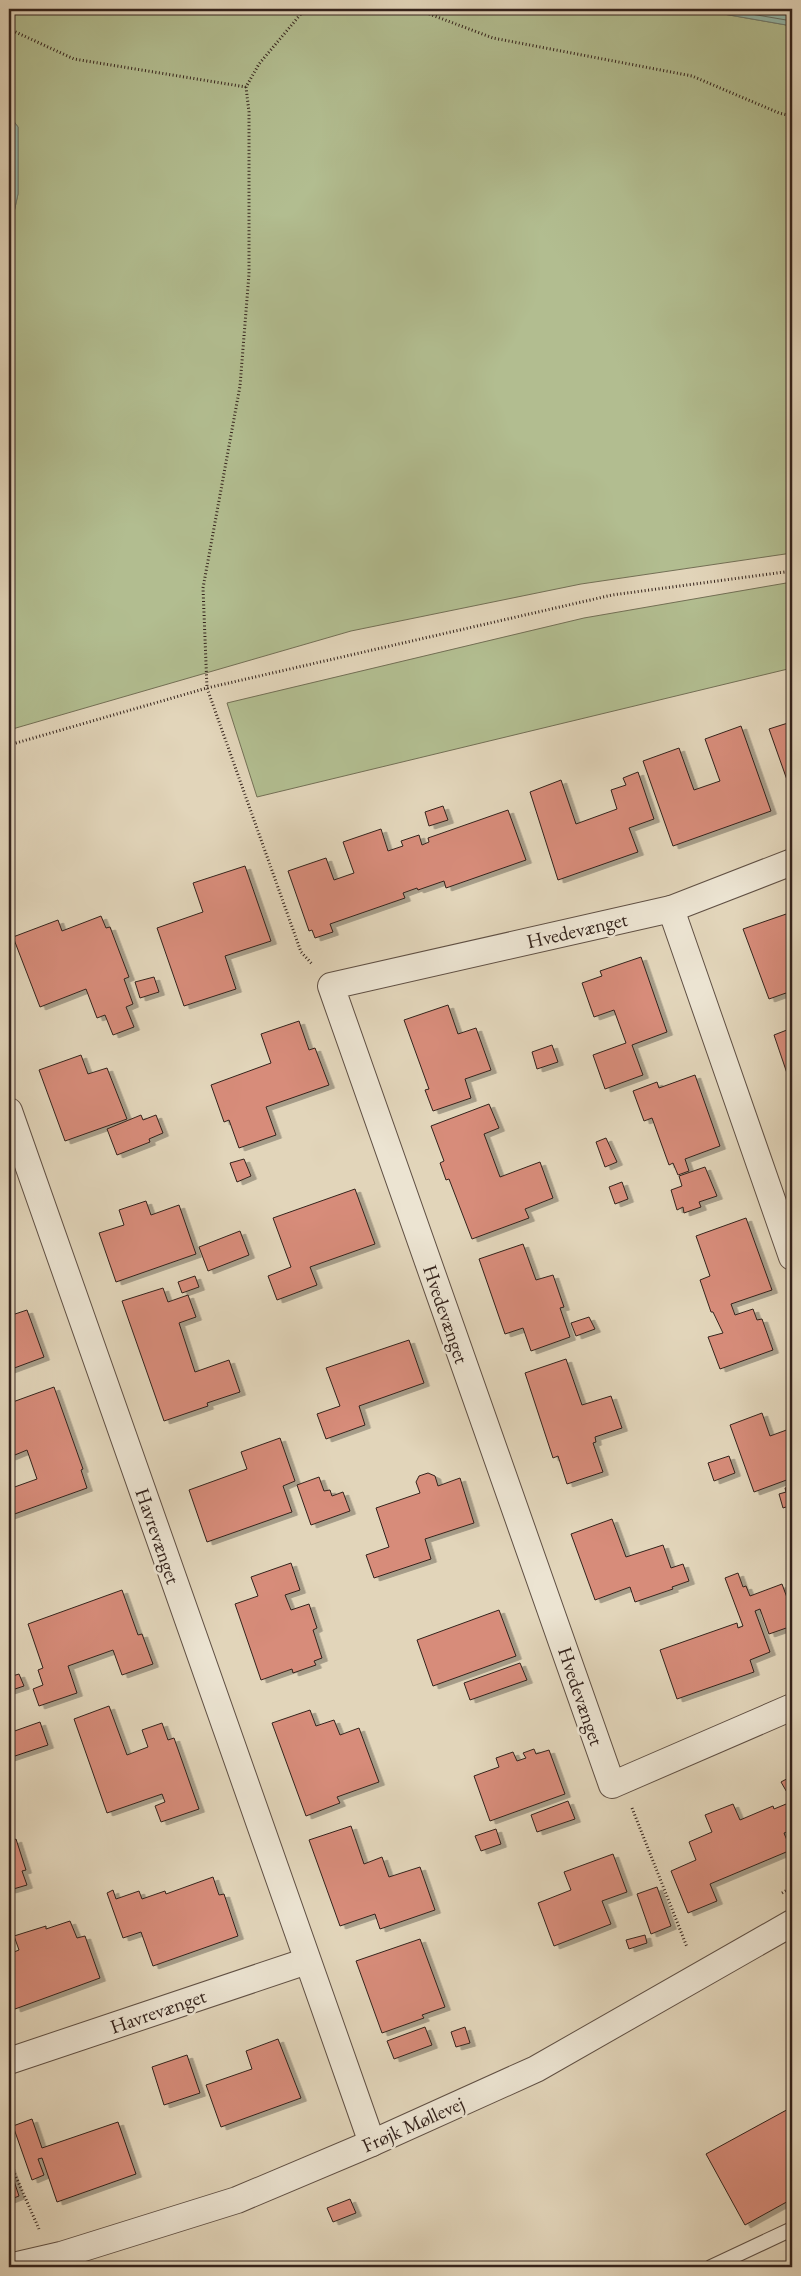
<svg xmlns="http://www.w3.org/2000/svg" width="801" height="2276" font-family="'EB Garamond',serif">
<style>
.green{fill:#b2bd90;stroke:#737056}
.water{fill:#95b9ab;stroke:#6e7d72}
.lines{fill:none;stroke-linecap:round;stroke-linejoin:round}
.shore{stroke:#646e64;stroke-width:1}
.building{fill:#d78c7a;stroke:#34231c;filter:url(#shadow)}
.lane-casing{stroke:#605044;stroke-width:16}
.street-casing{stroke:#605044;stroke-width:28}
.path{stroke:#34231c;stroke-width:3;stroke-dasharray:1 2.5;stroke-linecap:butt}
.lane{stroke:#ece4d2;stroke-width:14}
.street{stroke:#ece4d2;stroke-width:26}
.labels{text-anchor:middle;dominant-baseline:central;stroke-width:5;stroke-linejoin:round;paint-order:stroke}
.street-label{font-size:20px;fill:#34231c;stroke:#ece4d2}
</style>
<defs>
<filter id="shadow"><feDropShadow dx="5.5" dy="3" stdDeviation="0" flood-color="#0004"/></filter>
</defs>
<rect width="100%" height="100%" fill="#e2d5ba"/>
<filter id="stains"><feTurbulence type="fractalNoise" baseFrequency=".004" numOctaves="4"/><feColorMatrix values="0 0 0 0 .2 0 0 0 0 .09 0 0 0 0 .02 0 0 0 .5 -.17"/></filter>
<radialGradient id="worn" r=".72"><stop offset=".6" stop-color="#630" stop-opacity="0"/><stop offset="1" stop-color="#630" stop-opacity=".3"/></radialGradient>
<g class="green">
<polygon points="9,9 703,9 712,12 792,26 792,553 581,584 351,631 9,730 9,235 18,194 18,127 9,115"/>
<polygon points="792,582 792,668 257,797 227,703 584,618"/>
</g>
<g class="water">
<polygon points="703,9 792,9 792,26 712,12"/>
<polygon points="9,115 18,127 18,194 9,235"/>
</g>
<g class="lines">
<g class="shore">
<polyline points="722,9 792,21"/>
<polyline points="9,123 13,129 13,193 9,213"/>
</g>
</g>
<g class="building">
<polygon points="791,722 792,726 792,794 769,729"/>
<polygon points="741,726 771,811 673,846 643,761 679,748 694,790 720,781 705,739"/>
<polygon points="638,772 654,819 629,828 638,852 558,880 530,792 561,780 576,824 617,809 611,790 626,785 623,778"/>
<polygon points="443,806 448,820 429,826 425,812"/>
<polygon points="508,810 526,860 446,888 444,881 418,890 417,888 403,893 405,898 330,924 333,932 315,938 312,930 309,931 288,871 326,858 334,880 354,873 343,842 381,829 388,851 403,846 401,841 419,835 422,845 429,842 428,838"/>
<polygon points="245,866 271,941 225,956 236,989 184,1006 157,928 203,912 193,883"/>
<polygon points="792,912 792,1009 786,993 769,999 743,929"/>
<polygon points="101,916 106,928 110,927 129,977 124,979 133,1004 126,1007 134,1027 113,1035 105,1015 97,1018 86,989 40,1007 13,937 58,920 62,931"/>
<polygon points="641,957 667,1032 632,1045 643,1075 605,1089 593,1055 626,1043 614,1010 594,1017 582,983 602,976 600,971"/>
<polygon points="154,977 159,992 140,998 135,982"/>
<polygon points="448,1005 458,1034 476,1028 491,1070 465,1079 471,1098 433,1111 425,1090 429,1089 404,1020"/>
<polygon points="299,1021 309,1050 315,1048 329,1085 266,1107 276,1135 239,1148 229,1120 224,1122 211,1085 271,1063 261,1034"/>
<polygon points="792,1028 792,1088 774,1035"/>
<polygon points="552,1045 558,1062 537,1069 532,1052"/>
<polygon points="81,1055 88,1074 107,1068 127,1119 65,1141 39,1070"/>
<polygon points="695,1075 720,1146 685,1159 689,1171 678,1175 673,1163 669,1165 652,1118 644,1121 633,1091 657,1082 659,1088"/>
<polygon points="489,1104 499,1128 484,1134 500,1177 540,1162 553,1198 525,1209 529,1218 472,1239 449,1179 446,1180 440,1163 444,1161 431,1126"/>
<polygon points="141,1115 143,1120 156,1115 163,1133 149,1139 150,1142 117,1155 107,1129"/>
<polygon points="606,1138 617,1162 605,1167 596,1142"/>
<polygon points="244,1159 251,1176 237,1182 230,1163"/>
<polygon points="705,1167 717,1196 699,1202 701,1207 684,1213 683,1207 677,1210 671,1190 682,1186 679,1176"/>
<polygon points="622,1182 628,1199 615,1204 609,1187"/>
<polygon points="355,1189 375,1244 310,1267 317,1285 277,1300 268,1276 291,1267 273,1218"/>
<polygon points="146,1201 151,1215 179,1205 196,1254 116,1282 99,1233 124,1225 119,1210"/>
<polygon points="746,1218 772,1290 731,1304 735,1315 753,1309 757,1320 762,1319 773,1350 720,1369 708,1337 723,1333 713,1312 711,1312 700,1280 710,1276 696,1236"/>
<polygon points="240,1231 249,1255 208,1271 199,1247"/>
<polygon points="523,1244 536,1280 553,1275 564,1307 560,1308 570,1337 531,1351 523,1328 505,1334 479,1259"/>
<polygon points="195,1276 199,1287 182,1293 178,1282"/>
<polygon points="163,1288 168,1302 188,1295 196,1317 179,1323 195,1372 229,1360 240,1392 207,1403 208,1406 164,1421 122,1301"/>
<polygon points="27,1310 44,1357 9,1370 9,1316"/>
<polygon points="589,1317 595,1329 576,1336 571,1323"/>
<polygon points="409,1340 424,1383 359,1406 365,1425 326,1439 317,1414 340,1406 326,1368"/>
<polygon points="566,1359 582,1405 611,1396 622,1428 595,1437 596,1442 593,1443 603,1472 567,1484 558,1456 553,1458 525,1373"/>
<polygon points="54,1387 83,1469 81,1470 87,1488 9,1516 9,1489 37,1479 27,1450 10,1457 9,1415 13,1413 10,1403"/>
<polygon points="762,1413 770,1436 792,1428 792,1478 754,1492 730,1425"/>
<polygon points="280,1438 295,1481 283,1486 292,1512 207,1542 189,1490 247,1469 241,1452"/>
<polygon points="729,1456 735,1473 714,1481 708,1463"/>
<polygon points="428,1473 435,1476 438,1486 460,1478 474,1523 425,1539 431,1559 374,1578 366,1555 389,1547 376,1508 420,1493 416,1482 419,1476"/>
<polygon points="319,1477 324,1491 330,1490 332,1496 343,1492 350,1511 311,1525 297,1485"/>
<polygon points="792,1486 792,1505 783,1508 779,1494 786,1492 785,1488"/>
<polygon points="612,1519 626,1557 663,1545 671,1568 683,1564 689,1581 672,1587 673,1589 635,1602 630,1587 595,1600 571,1534"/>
<polygon points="291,1563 300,1590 285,1595 291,1610 309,1604 317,1628 313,1630 322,1658 314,1661 316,1665 293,1673 292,1669 261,1680 235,1604 258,1596 251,1577"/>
<polygon points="738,1573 743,1587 746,1586 750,1596 782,1584 789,1603 792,1601 792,1626 769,1634 760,1609 755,1611 770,1652 750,1660 754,1672 677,1699 660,1650 737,1623 738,1628 743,1626 725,1578"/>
<polygon points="122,1590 138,1635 142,1634 153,1664 122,1675 113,1650 68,1666 77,1693 39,1706 33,1689 43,1685 38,1670 43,1668 28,1624"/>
<polygon points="499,1610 516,1656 433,1686 417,1640"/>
<polygon points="520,1663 527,1680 470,1700 464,1683"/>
<polygon points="19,1674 24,1686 9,1691 9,1677"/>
<polygon points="109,1706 127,1755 148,1747 142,1730 162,1723 168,1740 174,1738 199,1809 161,1822 155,1806 165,1802 162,1794 107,1813 74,1719"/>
<polygon points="310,1710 316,1726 334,1720 340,1735 359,1728 379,1782 337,1797 340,1803 306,1816 272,1723"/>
<polygon points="40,1722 48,1745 9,1758 9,1733"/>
<polygon points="534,1749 536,1754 549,1750 565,1794 490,1821 474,1776 499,1767 496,1758 513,1752 517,1761 526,1758 523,1753"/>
<polygon points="792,1776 792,1801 781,1782"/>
<polygon points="568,1801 575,1819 537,1832 531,1815"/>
<polygon points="791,1802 792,1830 784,1833 791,1850 710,1884 717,1901 688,1913 671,1871 696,1860 689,1842 712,1832 705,1815 733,1804 740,1820 773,1806 774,1809"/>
<polygon points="351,1826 364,1864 382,1857 389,1877 420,1867 435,1910 380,1929 375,1914 340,1926 309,1840"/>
<polygon points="496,1829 501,1844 481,1851 475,1836"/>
<polygon points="16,1839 26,1870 22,1871 27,1885 10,1890 9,1842"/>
<polygon points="613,1854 627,1892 602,1901 611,1924 554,1946 538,1903 571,1890 564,1872"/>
<polygon points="213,1877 219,1895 224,1894 238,1936 153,1966 141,1932 123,1938 107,1893 113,1890 116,1899 139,1891 142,1899 165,1891 166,1894"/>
<polygon points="657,1887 671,1926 651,1934 637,1894"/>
<polygon points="70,1921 77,1938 85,1936 100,1978 15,2009 9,1991 9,1954 19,1950 14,1936 46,1926 46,1929"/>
<polygon points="645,1935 647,1943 629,1949 626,1940"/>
<polygon points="420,1939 445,2007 422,2015 424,2018 382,2033 356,1961"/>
<polygon points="425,2027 432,2045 394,2059 387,2041"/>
<polygon points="465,2027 470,2043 456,2047 451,2032"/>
<polygon points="278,2039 301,2098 221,2127 206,2085 252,2069 246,2051"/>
<polygon points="187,2055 200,2093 164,2105 152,2067"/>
<polygon points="792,2107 792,2199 745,2225 706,2154"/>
<polygon points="32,2119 42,2148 118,2122 136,2174 57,2202 42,2158 38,2159 44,2175 32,2180 13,2126"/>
<polygon points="9,2166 19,2196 9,2200"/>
<polygon points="350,2199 356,2213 333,2222 327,2208"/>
</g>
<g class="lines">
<g class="lane-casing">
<polyline id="lane" points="711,2267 792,2229"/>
</g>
<g class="street-casing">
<g id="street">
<polyline points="671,909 792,862"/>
<polyline points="9,1111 372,2143"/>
<polyline points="792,1257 671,909 331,986 612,1785 792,1707"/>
<polyline points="9,2061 307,1961"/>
<polyline points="9,2267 61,2255 237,2200 372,2143 536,2069 792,1923"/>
</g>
</g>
<g class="path">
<polyline points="305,9 259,64 246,87 249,112 249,274 240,386 203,588 207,688 301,952 313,965"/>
<polyline points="416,9 493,38 692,76 779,113 792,116"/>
<polyline points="9,29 74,59 246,87"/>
<polyline points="9,745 207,688 612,595 792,571"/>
<polyline points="632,1808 687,1947"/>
<polyline points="782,1893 792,1887"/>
<polyline points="9,2161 39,2229"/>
</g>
<use href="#lane" class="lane"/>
<use href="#street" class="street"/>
</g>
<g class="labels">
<g class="street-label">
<text transform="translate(577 930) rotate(-13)">Hvedevænget</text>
<text transform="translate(446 1314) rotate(71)">Hvedevænget</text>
<text transform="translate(158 1536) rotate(71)">Havrevænget</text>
<text transform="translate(581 1696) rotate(71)">Hvedevænget</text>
<text transform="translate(158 2011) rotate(-19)">Havrevænget</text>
<text transform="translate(413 2124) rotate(-24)">Frøjk Møllevej</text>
</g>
</g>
<rect width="801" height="2276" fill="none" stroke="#e2d5ba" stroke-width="30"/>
<rect x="10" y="10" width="781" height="2256" fill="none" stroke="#34231c" stroke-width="2.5"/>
<rect x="15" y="15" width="771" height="2246" fill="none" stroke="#34231c"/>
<rect width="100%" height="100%" filter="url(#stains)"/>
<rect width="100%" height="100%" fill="url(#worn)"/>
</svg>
